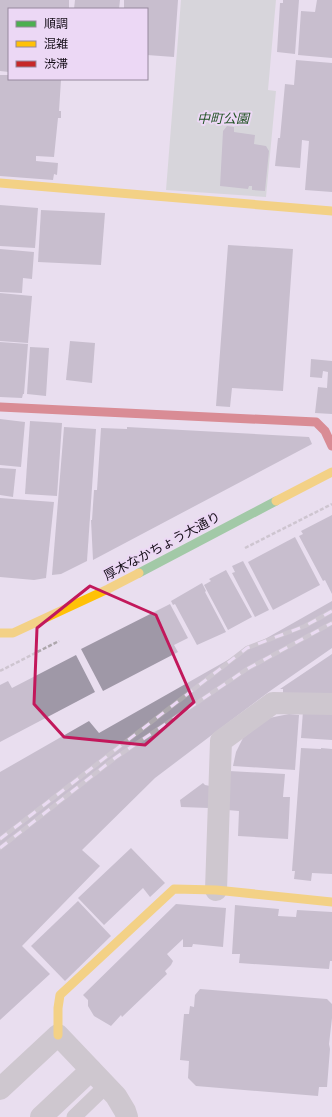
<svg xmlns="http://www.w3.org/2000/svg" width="332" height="1117" font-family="'IBM Plex Serif','Noto Sans JP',serif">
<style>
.green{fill:#c2cbc4}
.building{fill:#9f98a7}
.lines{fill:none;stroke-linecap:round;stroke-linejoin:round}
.path{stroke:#ada7ac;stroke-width:2.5;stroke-dasharray:4 2;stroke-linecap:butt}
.lane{stroke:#aeaaa9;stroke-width:15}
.street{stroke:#aeaaa9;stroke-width:22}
.fast{stroke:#4caf50;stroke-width:9}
.slow{stroke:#ffc107;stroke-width:9}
.jam{stroke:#c62828;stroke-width:9}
.rail-casing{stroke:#ada8ad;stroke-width:4.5}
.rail{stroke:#ecd8f5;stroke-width:3;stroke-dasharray:9;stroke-linecap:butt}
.marked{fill:none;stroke:#c2185b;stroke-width:3;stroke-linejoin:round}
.labels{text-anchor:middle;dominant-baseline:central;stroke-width:4;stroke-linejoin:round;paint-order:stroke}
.park-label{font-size:13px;font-style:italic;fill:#205223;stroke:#ecd8f5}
.street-label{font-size:13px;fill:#160f19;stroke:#ecd8f5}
</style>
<rect width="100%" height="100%" fill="#e9deef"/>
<polygon class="green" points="181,0 276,0 268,90 276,91 266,197 166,190"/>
<g class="building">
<polygon points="0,0 69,0 69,9 9,9 9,72 0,71"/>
<polygon points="75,0 120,0 119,9 74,9"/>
<polygon points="124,0 178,0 174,57 147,55 147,9 124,9"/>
<polygon points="283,0 299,0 295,54 277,52 280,3 283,3"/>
<polygon points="317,0 332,0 332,58 298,55 301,11 315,12"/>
<polygon points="296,60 332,63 332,192 305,190 309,141 302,140 300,168 275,166 278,138 280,138 285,84 294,85"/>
<polygon points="0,75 9,75 9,79 61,80 59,111 61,111 61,118 58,118 54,157 36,156 36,161 58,163 57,175 54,174 53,180 0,176"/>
<polygon points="227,126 234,127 234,132 255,135 254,144 266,146 269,151 265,191 252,190 252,186 249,186 248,189 220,186 223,131"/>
<polygon points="0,205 38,208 35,248 0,246"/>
<polygon points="41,210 105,213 101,265 38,262"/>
<polygon points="228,245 293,249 283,391 232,388 230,407 216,406"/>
<polygon points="0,249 34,252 32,279 23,278 22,293 0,292"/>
<polygon points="0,293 32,296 28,343 0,341"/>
<polygon points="70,341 95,343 92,383 66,380"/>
<polygon points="0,342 28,344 24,394 23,394 22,398 0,397"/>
<polygon points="30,347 49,348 46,396 27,394"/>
<polygon points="311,359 332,361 332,414 315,413 318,387 327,388 328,372 323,371 322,378 310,377"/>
<polygon points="0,419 25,422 21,467 0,465"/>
<polygon points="30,421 62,423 57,496 25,494"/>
<polygon points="64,427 96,429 87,561 61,574 52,575"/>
<polygon points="127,427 309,437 312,444 93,560 91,520 92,520 94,490 97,490 101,428 127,429"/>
<polygon points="0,468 16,469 13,497 0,495"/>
<polygon points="0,498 54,502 46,578 34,580 0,577"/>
<polygon points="332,515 332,594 325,580 323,581 299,536 303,534 301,531"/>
<polygon points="295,537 320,585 273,610 248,562"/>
<polygon points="243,561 269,610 255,617 232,573 235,572 232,566"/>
<polygon points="226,570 252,617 228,630 204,585 211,581 209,579"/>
<polygon points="202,583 206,591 205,592 226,632 197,645 175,604 173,605 171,601"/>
<polygon points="332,601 332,648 270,691 155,778 82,850 100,866 22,946 50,974 0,1020 0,772 89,721 99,733"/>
<polygon points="170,604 188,638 174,645 178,652 103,691 81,649"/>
<polygon points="332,654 332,697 283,693 283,689 280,689"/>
<polygon points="76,655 95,692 0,742 0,685 8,681 12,688"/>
<polygon points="303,711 332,714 332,740 301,738"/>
<polygon points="289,714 299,715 295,770 233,766 236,752 243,738 269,718"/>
<polygon points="301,748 321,749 321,748 332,749 332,874 312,873 311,881 294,879 295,871 292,871"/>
<polygon points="229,771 285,774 283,797 290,797 288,839 238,836 239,811 227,810"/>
<polygon points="203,783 205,785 210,786 209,808 181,807 180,800"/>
<polygon points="131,848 165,883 150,897 143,888 104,925 78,898"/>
<polygon points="78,901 111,936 65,981 31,946"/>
<polygon points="176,904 226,908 223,947 193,944 192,947 183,947 183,939 167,954 173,961 171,965 165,971 167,974 122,1017 121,1015 111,1026 94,1016 88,1006 88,1000 83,995"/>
<polygon points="235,905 279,909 278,916 296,917 297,910 332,912 332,961 330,961 329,969 239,963 240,954 232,954"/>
<polygon points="200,989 327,999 332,1004 332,1018 329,1044 330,1049 327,1087 319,1087 318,1096 196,1086 188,1078 189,1061 180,1060 184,1014 189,1014 190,1006 194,1007 195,995"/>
</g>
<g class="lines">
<g class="path">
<polyline points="245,548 332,504"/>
<polyline points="0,671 59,641"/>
</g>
<polyline class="lane" points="74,1117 106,1086"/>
<g class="street">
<polyline points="216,890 221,741 273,703 332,704"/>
<polyline points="0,1089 58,1035 116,1096 125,1111 127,1117"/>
<polyline points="41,1117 91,1070"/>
</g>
<polyline class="fast" points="139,573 276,501"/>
<g class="slow">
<polyline points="0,183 332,211"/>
<polyline points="276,501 332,472"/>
<polyline points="0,633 13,633 108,589 139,573"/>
<polyline points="58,1035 58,1008 60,995 174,889 216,890 332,902"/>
</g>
<polyline class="jam" points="0,407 316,422 325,431 332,446"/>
<g class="rail-casing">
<g id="rail">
<polyline points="0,839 247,648 305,626 332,611"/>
<polyline points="0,848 115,758 247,669 332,623"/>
</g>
</g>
<use href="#rail" class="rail"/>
</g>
<path d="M0 0H332V1117H0ZM90 586 156 615 194 702 145 745 64 737 34 704 37 628Z" fill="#e9deef" fill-opacity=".55" fill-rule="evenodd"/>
<path class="marked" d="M90 586 156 615 194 702 145 745 64 737 34 704 37 628Z"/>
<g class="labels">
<g class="park-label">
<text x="223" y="118">中町公園</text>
</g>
<g class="street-label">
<text transform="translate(162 546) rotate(-28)">厚木なかちょう大通り</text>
</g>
</g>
<rect x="8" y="8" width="140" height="72" fill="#ecd8f5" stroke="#96889d"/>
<rect x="16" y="21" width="20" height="6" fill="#4caf50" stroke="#96889d"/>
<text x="44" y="28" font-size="12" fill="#160f19">順調</text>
<rect x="16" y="41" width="20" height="6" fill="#ffc107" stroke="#96889d"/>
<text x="44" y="48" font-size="12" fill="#160f19">混雑</text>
<rect x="16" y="61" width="20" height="6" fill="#c62828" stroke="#96889d"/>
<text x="44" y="68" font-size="12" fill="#160f19">渋滞</text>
</svg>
